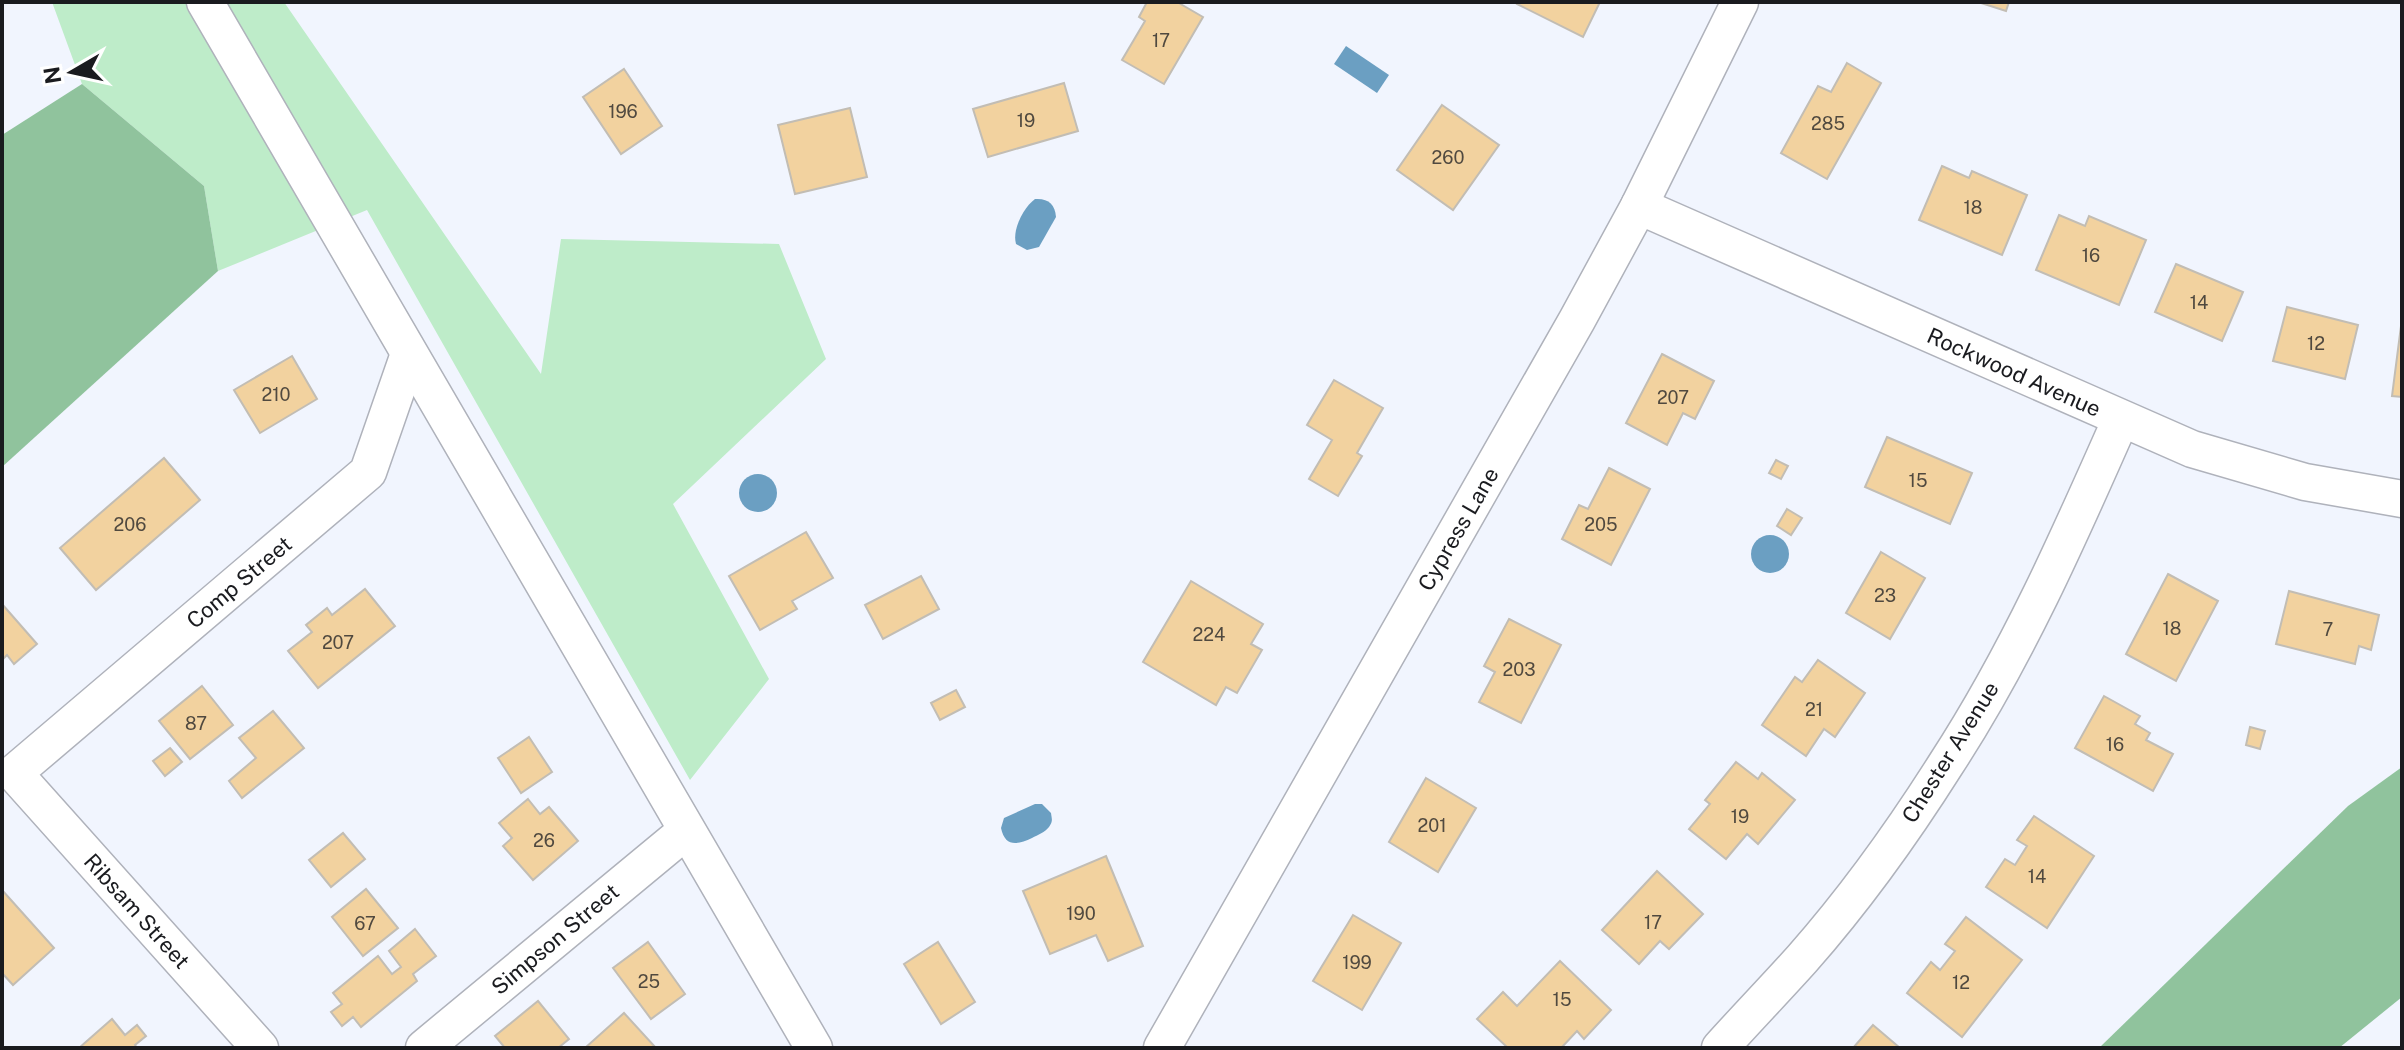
<svg xmlns="http://www.w3.org/2000/svg" width="2404" height="1050" font-family="'Public Sans',sans-serif">
<style>
.green{fill:#beecc9}
.forest{fill:#90c39d}
.water{fill:#6b9fc2}
.building{fill:#f2d29f;stroke:#c2bdb4;stroke-width:2}
.lines{fill:none;stroke-linecap:round;stroke-linejoin:round}
.minor-casing{stroke:#afb2bb;stroke-width:39}
.minor{stroke:#fff;stroke-width:36}
.labels{text-anchor:middle;dominant-baseline:central;stroke-width:7;stroke-linejoin:round;paint-order:stroke}
.number-label{font-size:18px;fill:#50493f}
.street-label{font-size:22px;fill:#1a1b1f;stroke:#fff}
</style>
<rect width="100%" height="100%" fill="#f1f5fe"/>
<polygon class="green" points="52,2 284,2 541,374 561,239 779,244 826,359 673,504 769,679 690,780 367,210 218,271 204,186 82,84"/>
<g class="forest">
<polygon points="82,84 204,186 218,271 2,467 2,135"/>
<polygon points="2402,767 2402,997 2339,1048 2099,1048 2348,806"/>
</g>
<g class="water">
<polygon points="1346,46 1389,75 1377,93 1334,64"/>
<path d="M1035 199C1048 198 1055 204 1056 217L1039 247 1027 250 1016 244C1012 230 1023 208 1035 199Z"/>
<circle cx="758" cy="493" r="19"/>
<circle cx="1770" cy="554" r="19"/>
<path d="M1035 804H1042L1051 813C1052 820 1053 821 1049 827 1045 832 1038 835 1032 838 1017 845 1005 847 1001 828L1004 818Z"/>
</g>
<g class="building">
<polygon points="1147,2 1177,2 1203,17 1164,84 1122,60 1145,21 1139,17"/>
<polygon points="1518,2 1600,2 1583,37 1517,4"/>
<polygon points="1978,2 2009,2 2006,11"/>
<polygon points="1847,63 1881,83 1827,179 1781,153 1818,86 1831,92"/>
<polygon points="624,69 662,126 621,154 583,97"/>
<polygon points="1064,83 1078,131 988,157 973,109"/>
<polygon points="1442,105 1499,145 1453,210 1397,170"/>
<polygon points="850,108 867,177 795,194 778,125"/>
<polygon points="1942,166 1969,178 1972,171 2027,195 2002,255 1919,220"/>
<polygon points="2059,215 2085,226 2089,216 2146,240 2119,305 2036,270"/>
<polygon points="2176,264 2243,292 2222,341 2155,312"/>
<polygon points="2287,307 2358,325 2345,379 2273,361"/>
<polygon points="2401,326 2402,326 2402,397 2392,396"/>
<polygon points="1662,354 1714,381 1695,419 1683,413 1667,445 1626,423"/>
<polygon points="292,356 317,399 260,433 234,390"/>
<polygon points="1334,380 1383,408 1357,453 1362,456 1338,496 1309,479 1332,440 1307,425"/>
<polygon points="1887,437 1972,473 1950,524 1865,487"/>
<polygon points="164,458 200,500 96,590 60,548"/>
<polygon points="1776,460 1788,466 1781,479 1769,473"/>
<polygon points="1609,468 1650,489 1611,565 1562,539 1579,505 1588,509"/>
<polygon points="1787,509 1802,518 1791,535 1777,526"/>
<polygon points="806,532 833,578 792,601 797,609 760,630 729,576"/>
<polygon points="1881,552 1925,578 1890,639 1846,613"/>
<polygon points="2168,574 2218,601 2176,681 2126,654"/>
<polygon points="921,576 939,609 883,639 865,605"/>
<polygon points="1191,581 1263,624 1251,644 1262,650 1237,693 1226,687 1216,705 1143,662"/>
<polygon points="365,589 395,626 318,688 288,651 312,632 306,625 327,608 332,615"/>
<polygon points="2289,591 2379,615 2371,650 2359,646 2355,664 2276,644"/>
<polygon points="2,604 37,644 14,664 7,655 2,660"/>
<polygon points="1509,619 1561,645 1521,723 1479,702 1495,672 1484,666"/>
<polygon points="1818,660 1865,693 1835,737 1824,729 1806,756 1762,725 1795,677 1802,682"/>
<polygon points="202,686 233,725 190,759 159,721"/>
<polygon points="956,690 965,707 940,720 931,703"/>
<polygon points="2104,696 2140,716 2135,724 2150,733 2146,740 2173,754 2153,791 2075,748"/>
<polygon points="273,711 304,748 242,798 229,781 256,758 239,738"/>
<polygon points="2250,727 2265,731 2260,749 2246,745"/>
<polygon points="529,737 552,772 521,793 498,758"/>
<polygon points="170,748 182,762 165,776 153,761"/>
<polygon points="1736,762 1758,779 1762,773 1795,800 1758,844 1747,834 1726,859 1689,829 1710,804 1705,800"/>
<polygon points="1426,778 1476,808 1438,872 1389,842"/>
<polygon points="528,799 540,814 549,807 578,841 533,880 503,846 512,838 499,823"/>
<polygon points="2034,816 2094,856 2047,928 1986,887 2005,859 2015,865 2027,846 2017,840"/>
<polygon points="343,833 365,859 331,887 309,860"/>
<polygon points="1106,856 1143,946 1108,961 1096,935 1050,954 1023,891"/>
<polygon points="1657,871 1703,914 1669,949 1660,941 1639,964 1602,930"/>
<polygon points="366,889 398,928 363,956 332,917"/>
<polygon points="2,890 54,948 13,985 2,973"/>
<polygon points="1353,915 1401,943 1362,1010 1313,981"/>
<polygon points="1966,917 2022,960 1962,1037 1907,993 1931,962 1940,970 1955,951 1945,944"/>
<polygon points="415,929 436,956 413,974 417,981 361,1027 353,1017 342,1026 331,1012 342,1004 333,993 378,956 392,974 401,967 389,951"/>
<polygon points="648,942 685,994 651,1019 613,968"/>
<polygon points="938,942 975,1002 941,1024 904,964"/>
<polygon points="1560,961 1611,1010 1584,1039 1577,1031 1562,1047 1563,1048 1508,1048 1477,1019 1503,992 1517,1006"/>
<polygon points="538,1001 569,1039 558,1048 505,1048 495,1036"/>
<polygon points="624,1013 656,1048 585,1048"/>
<polygon points="112,1019 125,1035 137,1025 146,1036 135,1045 137,1048 79,1048"/>
<polygon points="1873,1025 1900,1048 1853,1048"/>
</g>
<g class="lines">
<g class="minor-casing">
<g id="minor">
<polyline points="205,2 814,1048"/>
<polyline points="1639,206 2192,449 2305,482 2402,499"/>
<polyline points="260,1048 14,773 368,472 409,354"/>
<polyline points="424,1048 686,831"/>
<polyline points="1162,1048 1577,320 1639,206 1740,2"/>
<path d="M1720 1048C1747 1018 1775 989 1802 959 1855 899 1903 832 1946 764 2017 655 2069 537 2121 419"/>
</g>
</g>
<use href="#minor" class="minor"/>
</g>
<g class="labels">
<g class="number-label">
<text x="1161" y="40">17</text>
<text x="623" y="111">196</text>
<text x="1026" y="120">19</text>
<text x="1828" y="123">285</text>
<text x="1448" y="157">260</text>
<text x="1973" y="207">18</text>
<text x="2091" y="255">16</text>
<text x="2199" y="302">14</text>
<text x="2316" y="343">12</text>
<text x="276" y="394">210</text>
<text x="1673" y="397">207</text>
<text x="1918" y="480">15</text>
<text x="130" y="524">206</text>
<text x="1601" y="524">205</text>
<text x="1885" y="595">23</text>
<text x="2172" y="628">18</text>
<text x="2328" y="629">7</text>
<text x="1209" y="634">224</text>
<text x="338" y="642">207</text>
<text x="1519" y="669">203</text>
<text x="1814" y="709">21</text>
<text x="196" y="723">87</text>
<text x="2115" y="744">16</text>
<text x="1740" y="816">19</text>
<text x="1432" y="825">201</text>
<text x="544" y="840">26</text>
<text x="2037" y="876">14</text>
<text x="1081" y="913">190</text>
<text x="1653" y="922">17</text>
<text x="365" y="923">67</text>
<text x="1357" y="962">199</text>
<text x="649" y="981">25</text>
<text x="1961" y="982">12</text>
<text x="1562" y="999">15</text>
</g>
<g class="street-label">
<text transform="translate(2014 372) rotate(24)">Rockwood Avenue</text>
<text transform="translate(1458 529) rotate(-60)">Cypress Lane</text>
<text transform="translate(239 582) rotate(-40)">Comp Street</text>
<text transform="translate(1950 752) rotate(-58)">Chester Avenue</text>
<text transform="translate(137 911) rotate(48)">Ribsam Street</text>
<text transform="translate(555 939) rotate(-40)">Simpson Street</text>
</g>
</g>
<rect width="2404" height="1050" fill="none" stroke="#1a1b1f" stroke-width="8"/>
<g transform="translate(72 72) rotate(261)" stroke="#ffffff" stroke-width="6" paint-order="stroke">
<path d="M0-6L14 30L0 20L-14 30Z" fill="#1a1b1f"/>
<text y="-12" font-size="22" font-weight="bold" text-anchor="middle" fill="#1a1b1f">N</text>
</g>
</svg>
